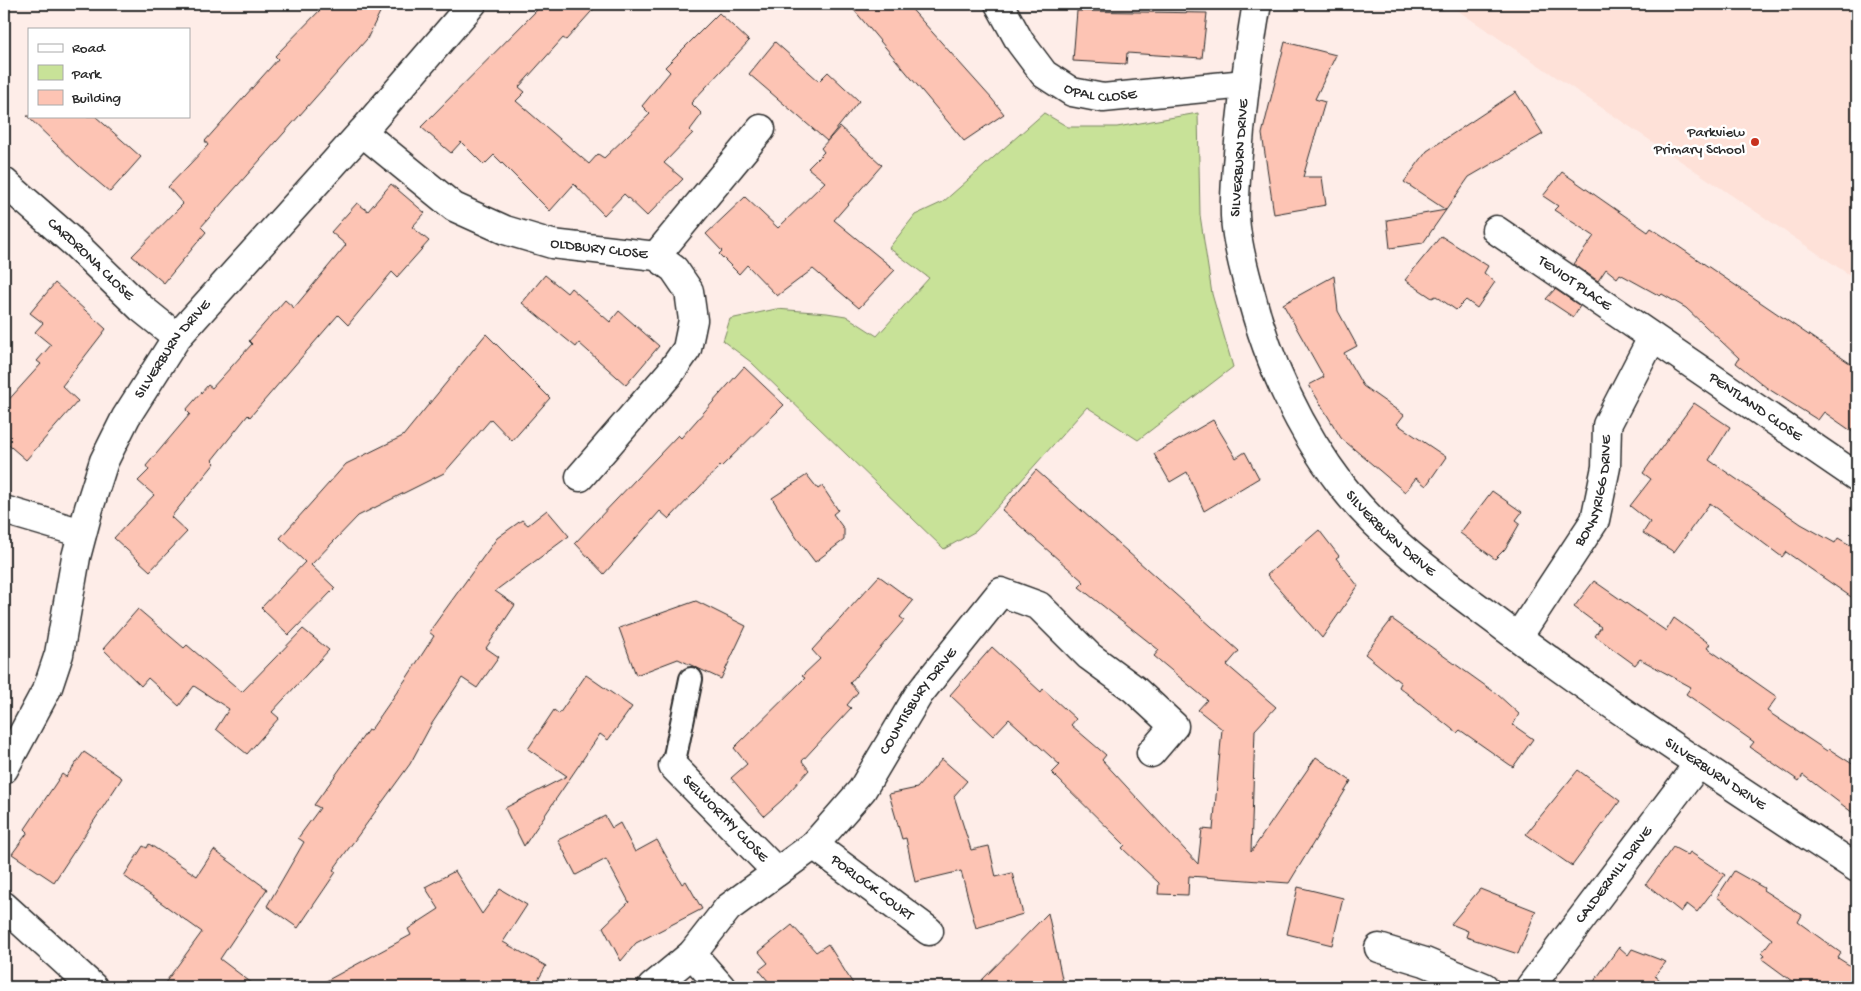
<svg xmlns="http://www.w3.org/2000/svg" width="1861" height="991" font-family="'Gochi Hand',sans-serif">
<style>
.built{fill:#fee1d8}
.green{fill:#c8e298;stroke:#7a8662}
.building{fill:#fdc4b4;stroke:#2b2b2b}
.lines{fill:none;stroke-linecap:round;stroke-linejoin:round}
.lane-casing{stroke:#2b2b2b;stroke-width:26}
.street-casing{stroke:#2b2b2b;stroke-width:31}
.secondary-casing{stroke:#2b2b2b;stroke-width:31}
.lane{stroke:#fff;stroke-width:22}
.street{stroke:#fff;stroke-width:28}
.secondary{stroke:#fff;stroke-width:28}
.poi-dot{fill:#c8321e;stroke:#fff;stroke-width:2}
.labels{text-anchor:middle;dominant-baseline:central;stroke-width:5;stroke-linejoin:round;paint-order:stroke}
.street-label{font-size:15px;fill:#2b2b2b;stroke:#fff}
.poi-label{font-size:15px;fill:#2b2b2b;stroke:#fff;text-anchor:end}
</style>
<rect width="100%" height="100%" fill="#feede8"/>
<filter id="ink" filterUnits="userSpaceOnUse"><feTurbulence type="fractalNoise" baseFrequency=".02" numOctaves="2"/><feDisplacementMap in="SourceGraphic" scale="10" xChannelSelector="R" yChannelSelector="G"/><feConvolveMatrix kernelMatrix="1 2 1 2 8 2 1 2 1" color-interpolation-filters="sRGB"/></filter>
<g filter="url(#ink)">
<polygon class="built" points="1448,4 1857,4 1857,280"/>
<polygon class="green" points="1044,113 1068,127 1117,127 1198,113 1200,215 1212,294 1233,367 1138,440 1087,407 976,531 944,549 751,362 723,341 730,319 776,309 827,313 846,316 877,336 929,278 889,248 915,215 943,202"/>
<g class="building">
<polygon points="326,4 384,4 367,39 201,227 206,232 164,283 132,256 183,204 168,187 208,145 205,141 278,59 275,56"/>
<polygon points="543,4 598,4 566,40 563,38 519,87 525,92 516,101 589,164 598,154 604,158 650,114 642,106 670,72 665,67 719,13 749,41 691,103 702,114 690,130 693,133 664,163 683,179 647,216 624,194 604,215 574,184 550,211 494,155 484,165 461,142 451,153 421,127"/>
<polygon points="849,4 907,4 992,99 1004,114 964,141"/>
<polygon points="1077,11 1207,13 1202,58 1127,53 1126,64 1073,61"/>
<polygon points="775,42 819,81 828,72 859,101 827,141 749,74"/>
<polygon points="1285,42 1336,55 1315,99 1325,102 1303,177 1322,177 1326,205 1274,214 1262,134"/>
<polygon points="1516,92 1543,134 1469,177 1423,243 1390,248 1387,220 1446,210 1404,182 1427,151"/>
<polygon points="27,116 95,116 141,157 110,192 79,166"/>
<polygon points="840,127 882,165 834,220 895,270 859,308 813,269 777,296 747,265 739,274 719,254 722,251 706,234 745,197 778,228 825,182 808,168 824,152 821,148"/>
<polygon points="1562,172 1648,232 1651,228 1669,240 1857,368 1857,435 1824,412 1818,420 1767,388 1736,363 1739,358 1686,308 1662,294 1660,296 1620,274 1617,278 1606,269 1598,281 1574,264 1594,236 1554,210 1558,206 1543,196"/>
<polygon points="391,184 425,213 412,227 429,241 397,277 392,272 348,325 338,315 250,417 248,415 212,460 215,463 171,517 187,532 150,571 114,538 154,495 138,481 149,470 146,466 190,414 186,410 208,385 212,388 252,344 249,341 285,300 294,308 346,245 331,232 357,203 368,211"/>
<polygon points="1441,236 1488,266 1484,273 1495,282 1477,308 1466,300 1456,310 1436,296 1432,298 1405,280"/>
<polygon points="545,275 567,293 571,288 610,322 619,311 659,346 626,385 579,343 576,347 522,303"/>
<polygon points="1334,276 1338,311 1357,346 1344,353 1363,386 1404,415 1397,424 1446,457 1426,486 1416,478 1405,492 1341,438 1309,385 1324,377 1283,304"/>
<polygon points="55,283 106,329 62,386 78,401 26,460 4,441 4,405 41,364 37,361 51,345 35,332 43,323 30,313"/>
<polygon points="1555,289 1580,306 1573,317 1546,299"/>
<polygon points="486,334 550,398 512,441 491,419 444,473 358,516 311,565 335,588 289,635 261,608 305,562 280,538 346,464 403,436"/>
<polygon points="744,367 784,405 721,467 720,466 669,519 660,511 604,574 575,543 678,435 681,438"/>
<polygon points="1694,403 1730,427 1709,460 1801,524 1835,543 1838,538 1857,549 1857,601 1786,552 1782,557 1710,503 1674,552 1643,533 1650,522 1630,506 1651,479 1643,473"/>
<polygon points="1213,420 1236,458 1245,452 1259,478 1204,511 1187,472 1170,482 1154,454"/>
<polygon points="1036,470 1239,651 1227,665 1276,707 1255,730 1251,852 1316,757 1351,781 1289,883 1189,876 1188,895 1158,894 1159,883 1122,848 1125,845 1052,773 1060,765 1009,719 993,736 950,695 992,647 1041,692 1043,689 1076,719 1071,725 1106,755 1102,760 1198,864 1202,829 1213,830 1222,729 1198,710 1207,700 1154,656 1159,650 1079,587 1084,582 1002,510"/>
<polygon points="807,475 818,489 822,486 838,510 833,514 844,529 844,540 815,562 796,537 772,498"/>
<polygon points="1492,491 1522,512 1516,520 1520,523 1505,549 1495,559 1460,533"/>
<polygon points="547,510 569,536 495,591 515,605 486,648 499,657 477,688 462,678 431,725 410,764 333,870 336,872 298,928 267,906 304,842 298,838 320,808 314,805 368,730 370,731 408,676 434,636 429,632 497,538 522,520 528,525"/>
<polygon points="1319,530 1339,556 1336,558 1358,586 1322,638 1267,575"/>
<polygon points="879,576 913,601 900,617 904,620 850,683 858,692 847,705 851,708 802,761 809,770 782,800 764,816 731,778 747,764 734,748 805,678 802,676 820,659 812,650"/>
<polygon points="1594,581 1666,631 1674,618 1710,644 1707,648 1777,697 1767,711 1827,751 1829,749 1857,767 1857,816 1803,775 1799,781 1750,747 1754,742 1686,694 1691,687 1640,659 1635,665 1595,636 1601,627 1574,607"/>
<polygon points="696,601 746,626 721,679 678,659 636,675 619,628"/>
<polygon points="138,609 184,648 187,645 242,692 303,629 329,650 272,712 279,718 247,754 216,729 229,709 194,686 179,706 148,678 141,686 103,649"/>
<polygon points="1392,619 1497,694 1519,714 1513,725 1533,739 1513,767 1460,730 1457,733 1399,687 1401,683 1365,654"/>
<polygon points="586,675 632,707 608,740 600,734 524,846 505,808 567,776 528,749 554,710 559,714"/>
<polygon points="84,752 122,778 54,882 12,854 28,832 25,829 62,774 66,777"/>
<polygon points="942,759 967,781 954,796 971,850 989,846 996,877 1012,873 1023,914 976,928 961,871 915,882 906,838 902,839 889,794 917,788"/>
<polygon points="1578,770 1620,801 1572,866 1526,834"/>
<polygon points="605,816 612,828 620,823 635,852 657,840 682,884 686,881 702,909 636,943 621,961 603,927 629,902 606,859 576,875 558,840"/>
<polygon points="149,844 197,876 214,850 267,889 220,959 257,987 162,987 202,932 124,876 143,846 147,848"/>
<polygon points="1673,847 1688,855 1690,852 1725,875 1697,912 1687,904 1681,912 1646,884"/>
<polygon points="455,871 482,914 500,889 527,905 503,942 546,966 534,987 315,987 411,935 408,929 439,909 425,887"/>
<polygon points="1734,871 1764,888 1763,890 1802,915 1798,922 1841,953 1838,958 1857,970 1857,987 1800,987 1762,959 1765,955 1762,952 1772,939 1717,897"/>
<polygon points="1298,887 1343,898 1332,945 1287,934"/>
<polygon points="1480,889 1536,911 1518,954 1466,937 1468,931 1451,924"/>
<polygon points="1048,913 1063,983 1044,987 975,987"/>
<polygon points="792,925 816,952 828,944 855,987 773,987 759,970 768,963 759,952"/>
<polygon points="1619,947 1628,955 1632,949 1666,962 1655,976 1669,987 1590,987"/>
</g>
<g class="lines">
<g class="lane-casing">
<polyline id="lane" points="673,766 691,679"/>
</g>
<g class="street-casing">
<g id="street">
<path id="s1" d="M999 4 1020 42 1044 74 1072 92 1103 98 1245 84"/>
<path id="s2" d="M1257 4C1249 46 1245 87 1240 130 1238 158 1234 187 1235 216 1236 239 1242 262 1248 284 1266 357 1297 427 1343 487 1387 543 1448 585 1504 627 1618 712 1738 790 1857 868"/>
<path id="s3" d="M362 132 454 207 505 230 552 244 656 256 674 269 689 291 693 320 687 349 670 373 580 477"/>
<path id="s4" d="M4 182 75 244 141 308 177 337"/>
<path id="s5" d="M1496 230 1857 477"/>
<polyline points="656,256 761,129"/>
<polyline points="4,510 82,533"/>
<path id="s6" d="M1518 637 1595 520 1606 467 1607 425 1652 338"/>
<path id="s7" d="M673 766 777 872"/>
<path id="s8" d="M4 769 48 687 59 654 76 557 89 508 104 461 126 417 177 337 362 132 472 4"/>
<path id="s9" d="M814 845 929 931"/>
<polyline points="1379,948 1425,962 1484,987"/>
<polyline points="692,954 721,987"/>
<path id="s10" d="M652 987 692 954 728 908 814 845 862 790 919 694 1001 592 1039 606 1089 656 1134 689 1174 726 1151 753"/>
<path id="s11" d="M1530 987 1699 763"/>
</g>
</g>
<g class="secondary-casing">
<polyline id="secondary" points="4,906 93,987"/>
</g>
<use href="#lane" class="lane"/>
<use href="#street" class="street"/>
<use href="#secondary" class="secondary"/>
</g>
</g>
<circle class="poi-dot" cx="1755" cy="142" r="5"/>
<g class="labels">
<g class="street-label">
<text stroke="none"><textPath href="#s1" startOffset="145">OPAL CLOSE</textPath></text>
<text transform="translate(1240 158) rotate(-86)">SILVERBURN DRIVE</text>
<text stroke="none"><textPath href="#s3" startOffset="271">OLDBURY CLOSE</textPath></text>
<text stroke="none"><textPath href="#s4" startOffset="116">CARDRONA CLOSE</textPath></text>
<text stroke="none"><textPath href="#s5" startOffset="95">TEVIOT PLACE</textPath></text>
<text stroke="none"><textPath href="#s8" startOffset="458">SILVERBURN DRIVE</textPath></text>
<text stroke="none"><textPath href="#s5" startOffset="314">PENTLAND CLOSE</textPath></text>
<text stroke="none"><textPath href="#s6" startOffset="168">BONNYRIGG DRIVE</textPath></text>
<text stroke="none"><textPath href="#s2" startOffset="575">SILVERBURN DRIVE</textPath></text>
<text stroke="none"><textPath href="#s10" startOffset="395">COUNTISBURY DRIVE</textPath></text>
<text stroke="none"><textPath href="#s2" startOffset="980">SILVERBURN DRIVE</textPath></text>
<text stroke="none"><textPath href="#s7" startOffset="74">SELWORTHY CLOSE</textPath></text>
<text stroke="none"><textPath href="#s11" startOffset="140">CALDERMILL DRIVE</textPath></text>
<text stroke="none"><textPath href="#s9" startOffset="72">PORLOCK COURT</textPath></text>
</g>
<g class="poi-label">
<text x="1745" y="133">Parkview<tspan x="1745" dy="17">Primary School</tspan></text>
</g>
</g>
<rect width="1861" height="991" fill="none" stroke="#fff" stroke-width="20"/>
<rect x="10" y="10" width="1841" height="971" fill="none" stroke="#2b2b2b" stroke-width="2" filter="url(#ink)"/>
<rect x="28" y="28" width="162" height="90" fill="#ffffff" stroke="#aaaaaa"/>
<rect x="38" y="44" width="25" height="8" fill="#ffffff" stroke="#aaaaaa"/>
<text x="72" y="52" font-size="15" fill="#2b2b2b">Road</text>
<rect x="38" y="65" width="25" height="15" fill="#c8e298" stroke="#aaaaaa"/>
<text x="72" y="78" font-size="15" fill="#2b2b2b">Park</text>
<rect x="38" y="90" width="25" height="15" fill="#fdc4b4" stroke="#aaaaaa"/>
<text x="72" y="102" font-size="15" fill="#2b2b2b">Building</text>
</svg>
